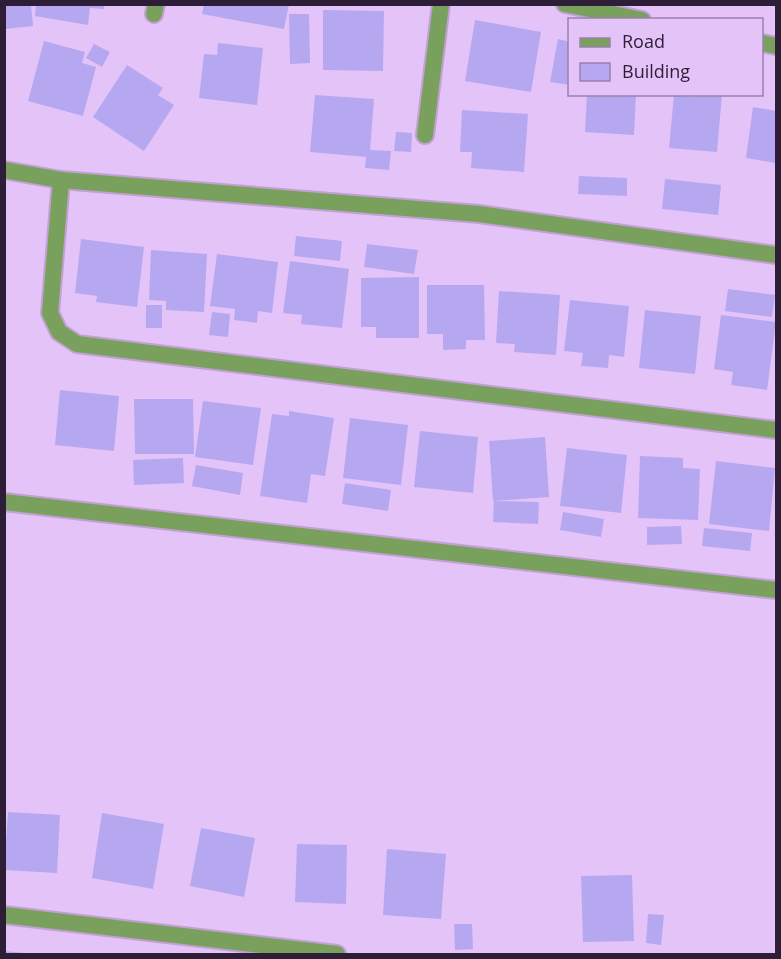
<svg xmlns="http://www.w3.org/2000/svg" width="781" height="959" font-family="'Open Sans',sans-serif">
<style>
.building{fill:#b6a8f0}
.lines{fill:none;stroke-linecap:round;stroke-linejoin:round}
.minor-casing{stroke:#bfa2d1;stroke-width:20}
.minor{stroke:#7aa05d;stroke-width:16}
</style>
<rect width="100%" height="100%" fill="#e4c3f8"/>
<g class="building">
<polygon points="4,4 31,4 33,26 5,29"/>
<polygon points="36,4 104,4 104,9 90,8 88,25 35,16"/>
<polygon points="204,4 289,4 284,29 202,14"/>
<polygon points="323,10 384,11 383,71 323,70"/>
<polygon points="289,14 309,14 310,63 290,64"/>
<polygon points="475,20 541,32 531,92 465,81"/>
<polygon points="558,39 570,42 570,85 550,82"/>
<polygon points="44,41 85,52 82,63 96,67 83,116 28,101"/>
<polygon points="218,43 263,48 257,105 199,98 204,54 217,55"/>
<polygon points="94,44 110,52 102,67 86,58"/>
<polygon points="127,65 163,88 158,95 174,105 144,151 93,117"/>
<polygon points="587,94 636,94 634,135 585,132"/>
<polygon points="693,94 722,94 717,152 669,148 674,95 693,97"/>
<polygon points="315,95 374,99 370,150 391,151 389,170 365,168 366,157 310,152"/>
<polygon points="753,107 776,111 776,163 746,158"/>
<polygon points="462,110 528,114 524,172 471,168 472,152 460,152"/>
<polygon points="396,132 412,133 411,152 394,151"/>
<polygon points="579,176 627,178 627,196 578,194"/>
<polygon points="665,179 721,185 718,215 662,209"/>
<polygon points="296,236 342,241 340,261 294,256"/>
<polygon points="81,239 144,247 137,307 96,302 97,296 75,293"/>
<polygon points="367,244 418,250 414,274 364,267"/>
<polygon points="151,250 207,254 204,312 166,310 166,301 149,300"/>
<polygon points="217,254 278,262 272,313 258,311 257,323 234,320 235,309 210,306"/>
<polygon points="290,261 349,269 342,328 301,324 302,315 283,313"/>
<polygon points="419,277 419,338 376,338 376,327 361,327 361,278"/>
<polygon points="427,285 484,285 485,340 466,340 466,349 443,350 443,334 427,334"/>
<polygon points="728,289 775,295 772,317 725,311"/>
<polygon points="499,291 560,295 556,355 514,352 515,344 496,343"/>
<polygon points="570,300 629,306 624,357 609,355 608,368 581,366 583,353 564,351"/>
<rect x="146" y="305" width="16" height="23"/>
<polygon points="645,310 701,316 695,374 639,368"/>
<polygon points="212,312 230,314 228,337 209,335"/>
<polygon points="721,315 776,322 767,390 731,385 733,372 714,369"/>
<polygon points="60,390 119,396 114,451 55,445"/>
<polygon points="134,399 193,399 194,454 135,454"/>
<polygon points="203,401 261,408 253,465 195,457"/>
<polygon points="289,411 334,418 325,476 311,474 307,503 260,496 272,414 289,416"/>
<polygon points="350,418 408,425 401,485 343,478"/>
<polygon points="420,431 478,437 473,493 414,487"/>
<polygon points="545,437 549,497 493,501 489,441"/>
<polygon points="567,448 627,455 621,513 560,506"/>
<polygon points="640,456 683,458 683,468 700,469 698,520 638,518"/>
<polygon points="183,458 184,483 134,485 133,460"/>
<polygon points="716,461 775,468 769,531 709,524"/>
<polygon points="196,465 243,473 240,495 192,486"/>
<polygon points="345,483 391,490 388,511 342,504"/>
<polygon points="494,501 539,502 538,524 493,522"/>
<polygon points="563,512 604,519 601,537 560,530"/>
<polygon points="681,526 682,544 647,545 647,527"/>
<polygon points="704,528 752,533 750,551 702,546"/>
<polygon points="8,812 60,815 57,873 4,870"/>
<polygon points="102,813 164,824 153,889 92,878"/>
<polygon points="201,828 255,838 244,897 190,886"/>
<polygon points="297,844 347,845 346,904 295,902"/>
<polygon points="387,849 446,854 441,919 383,915"/>
<polygon points="632,875 634,941 583,942 581,876"/>
<polygon points="648,914 664,915 661,945 646,943"/>
<polygon points="454,924 472,924 473,949 455,950"/>
<polygon points="4,951 24,953 24,954 4,954"/>
</g>
<g class="lines">
<g class="minor-casing">
<g id="minor">
<polyline points="565,4 642,20"/>
<polyline points="154,14 156,4"/>
<polyline points="762,43 776,46"/>
<polyline points="425,135 441,4"/>
<polyline points="4,170 61,180 479,214 776,255"/>
<polyline points="61,180 50,313 59,332 77,344 776,430"/>
<polyline points="4,502 776,590"/>
<polyline points="4,915 337,954"/>
</g>
</g>
<use href="#minor" class="minor"/>
</g>
<rect width="781" height="959" fill="none" stroke="#2d1d36" stroke-width="12"/>
<rect x="568" y="18" width="195" height="78" fill="#e4c3f8" stroke="#9b81aa" stroke-width="1.5"/>
<rect x="580" y="38" width="30" height="9" fill="#7aa05d" stroke="#9b81aa" stroke-width="1.5"/>
<text x="622" y="48" font-size="18" fill="#2d1d36">Road</text>
<rect x="580" y="63" width="30" height="18" fill="#b6a8f0" stroke="#9b81aa" stroke-width="1.5"/>
<text x="622" y="78" font-size="18" fill="#2d1d36">Building</text>
</svg>
